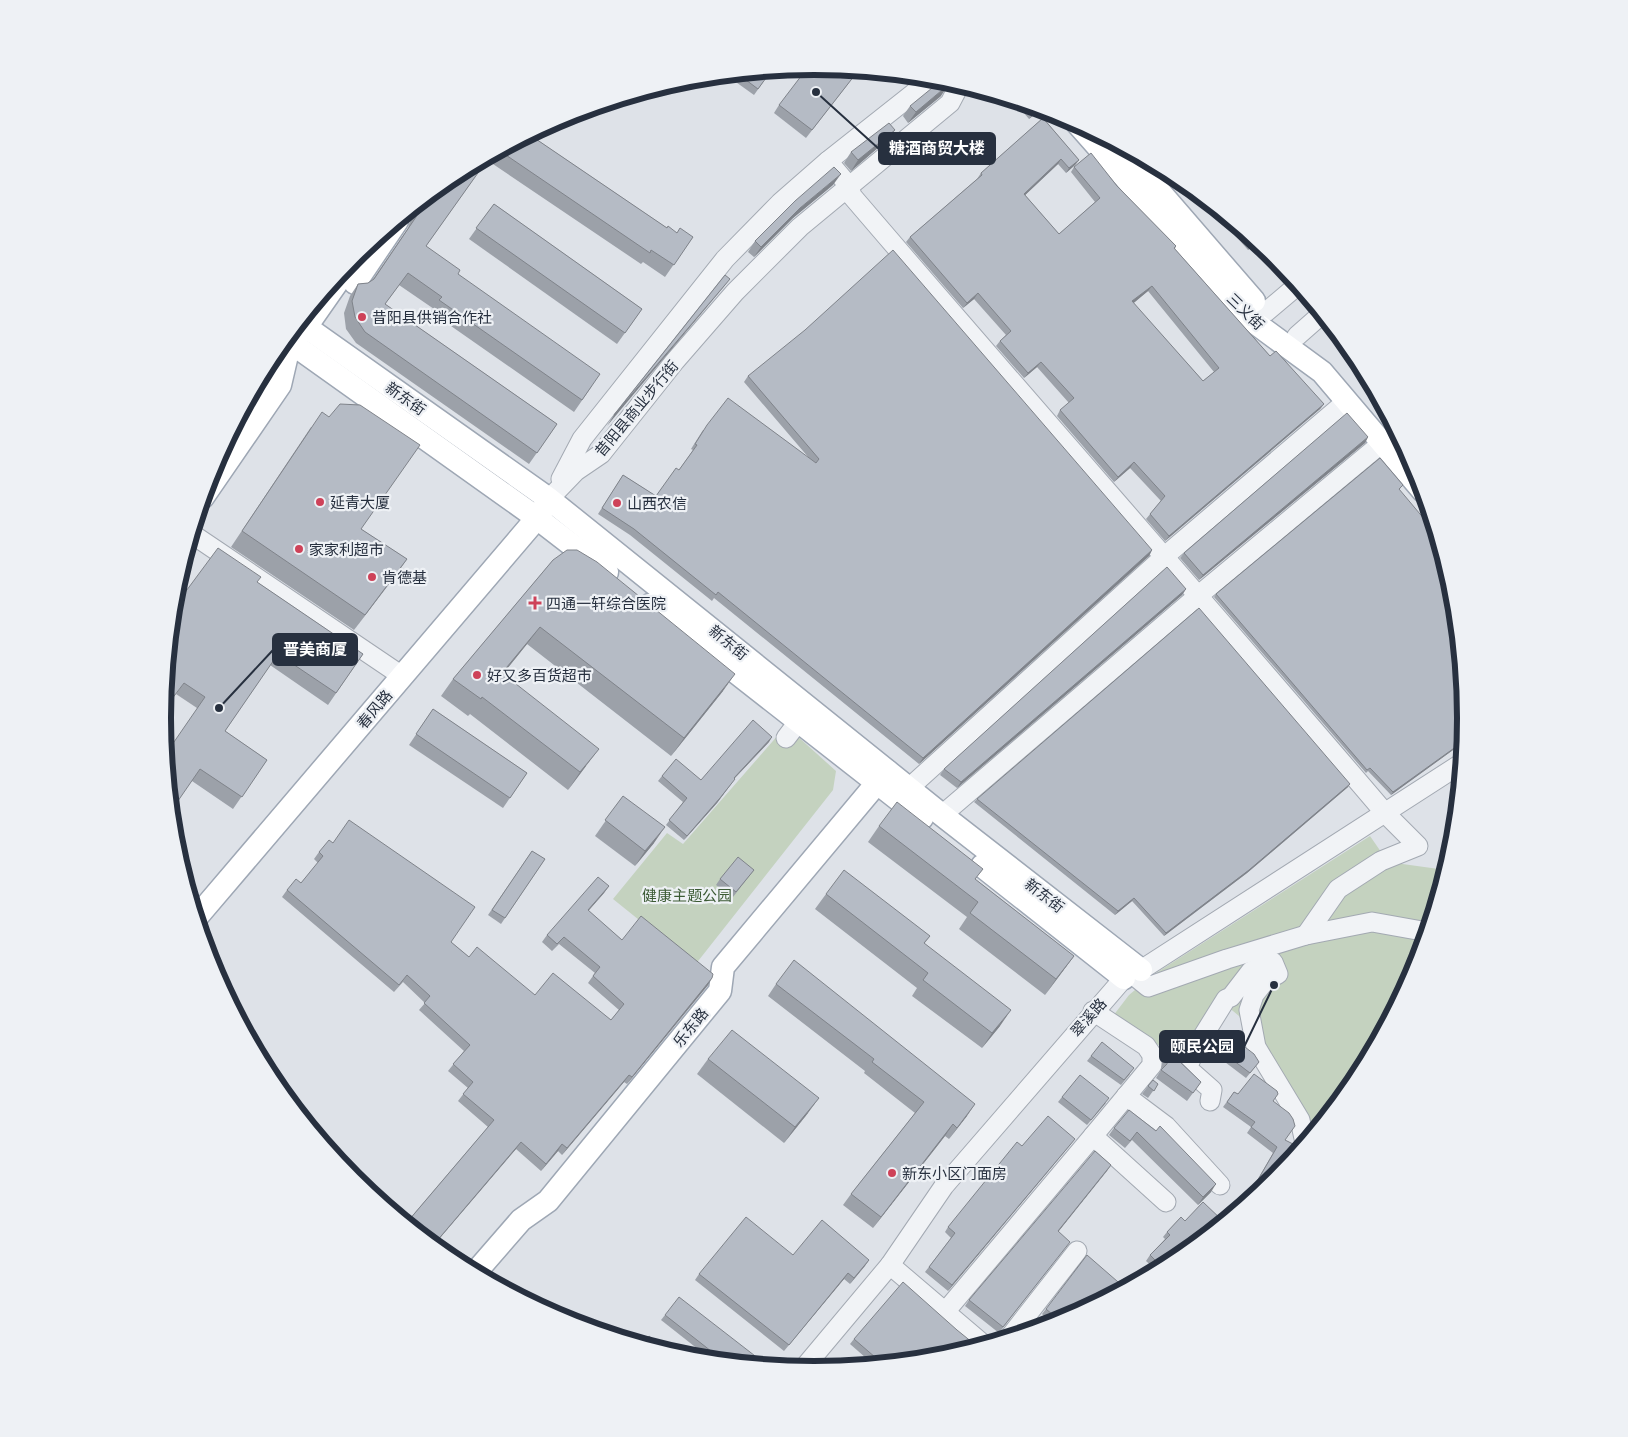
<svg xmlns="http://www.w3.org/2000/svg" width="1628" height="1437" font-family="'Open Sans','Noto Sans SC',sans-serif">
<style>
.green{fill:#c4d2bf}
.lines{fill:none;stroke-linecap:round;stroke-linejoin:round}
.minor-casing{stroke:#a3a9b2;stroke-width:21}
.major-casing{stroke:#9ea7b4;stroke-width:25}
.minor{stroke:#f1f3f6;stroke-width:19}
.major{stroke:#fff;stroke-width:22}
.wall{fill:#9ca1a9;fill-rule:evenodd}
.shaded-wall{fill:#7f838a}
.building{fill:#b5bbc5;stroke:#7f838a;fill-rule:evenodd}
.poi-dot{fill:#ce4259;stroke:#eef1f5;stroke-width:2}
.labels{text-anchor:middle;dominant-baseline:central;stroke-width:4.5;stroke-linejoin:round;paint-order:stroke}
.street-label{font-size:15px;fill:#27303f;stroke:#eef1f5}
.poi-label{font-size:15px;fill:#27303f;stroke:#eef1f5;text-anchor:start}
.park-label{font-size:15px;fill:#3c5b35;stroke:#eef1f5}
.rim{fill:none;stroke:#27303f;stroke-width:6}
.leader{fill:none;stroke:#27303f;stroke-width:2}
.callout-dot{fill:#27303f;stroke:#eef1f5;stroke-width:2}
.callout{fill:#27303f;stroke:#27303f;stroke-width:2}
.callout-label{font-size:16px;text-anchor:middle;font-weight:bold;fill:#fff}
</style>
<rect width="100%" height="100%" fill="#dee2e8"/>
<g class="green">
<polygon points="786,726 836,771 833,790 695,965 613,899 667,833 683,844"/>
<polygon points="1370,836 1388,862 1446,870 1416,968 1356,1081 1304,1145 1239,1016 1221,1001 1187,1053 1172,1045 1163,1048 1113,1016 1129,995 1153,975"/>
</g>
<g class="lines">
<g class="minor-casing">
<g id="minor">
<path d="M828 161 849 186 852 196C1029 403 1209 606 1385 813L1418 846 1381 861 1338 889 1306 935"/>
<polyline points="1266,312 1298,285"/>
<polyline points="1297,336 1322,314"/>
<polyline points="561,479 582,439 725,259 780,203 828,161 933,78"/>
<polyline points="549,499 576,471 601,454 675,361 735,292 800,227 950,103 960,84"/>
<polyline points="192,534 402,676"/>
<polyline points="786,738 799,721"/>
<polyline points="909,788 1165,556 1347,401"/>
<polyline points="942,815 1199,595 1382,443"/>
<polyline points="1132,974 1148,987 1227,959 1306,935 1372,922 1428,932"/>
<polyline points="1093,1011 1146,1046 1152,1055 1152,1065 1093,1136 1166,1202"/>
<polyline points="1126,1096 1166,1126 1220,1185"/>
<polyline points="1210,1101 1212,1090 1187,1068 1198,1044 1226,999 1231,997 1251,971 1273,962 1278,974 1265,981 1254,995 1249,1010 1256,1047 1300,1120 1305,1143"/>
<polyline points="890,1265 984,1345"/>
<polyline points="945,1312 1093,1136"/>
<polyline points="1009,1338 1077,1251"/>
<polyline points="802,1370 890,1265 944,1186 1124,978 1141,970 1462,763"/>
</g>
</g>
<g class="major-casing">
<g id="major">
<polyline points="1076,122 1251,320 1322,372 1423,491"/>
<polyline points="1120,146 1254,301"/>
<polyline points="355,283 397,221"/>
<polyline points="306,327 549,499 942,815 1141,970"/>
<polyline points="290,342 537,518 607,572"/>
<polyline points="241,413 290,342 306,327 357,254"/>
<polyline points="203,497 280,385 287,355"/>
<polyline points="650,605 922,818"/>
<polyline points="982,866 1124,978"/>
<polyline points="196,918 537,518 545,506"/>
<polyline points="475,1273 521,1220 548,1201 720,991 723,967 887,771"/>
</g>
</g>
<use href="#minor" class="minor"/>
<use href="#major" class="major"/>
</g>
<g class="wall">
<polygon points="814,66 858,71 806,138 774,113 779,105"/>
<polygon points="771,71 754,95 726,75"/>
<polygon points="941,96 908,123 903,116 910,106"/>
<polygon points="1014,101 1041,109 1029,119"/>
<path d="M1043 118 1079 160 1075 165 1066 173 1058 164 1025 195 1059 234 1095 202 1071 172 1074 167 1117 186 1176 246 1175 249 1270 356 1324 404 1320 409 1165 541 1146 519 1161 501 1130 468 1114 482 1057 416 1060 410 1069 403 1037 367 1024 378 996 346 1000 341 1006 335 974 299 963 308 906 242 910 237 977 179 981 173ZM1148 291 1214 372 1203 381 1133 303Z"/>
<polygon points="895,130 887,140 851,171 844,163 851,152"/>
<polygon points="530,135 667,228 677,233 693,237 665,277 643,262 641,264 487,160 426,246 458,274 592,386 574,412 431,312 434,309 399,285 385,304 557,424 529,464 356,343 346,329 344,313 350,296 358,284 368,283 373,279 408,228 410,221 408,214 410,210 452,176"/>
<polygon points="833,185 793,218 754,257 748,252 755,241"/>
<polygon points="494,204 642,309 617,344 469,239"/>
<polygon points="1224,215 1275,258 1290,275 1285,279 1254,245 1248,250 1221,219"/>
<polygon points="1341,337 1355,354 1352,357 1338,341"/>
<polygon points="748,376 1152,550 1149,556 919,764 714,598 712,601 630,535 598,514 623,475 656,496 679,470 693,450 691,449 703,430 809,458 744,382"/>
<polygon points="311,427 361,529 407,559 354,630 231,547"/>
<polygon points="1368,437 1365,443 1199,580 1180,558 1184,553"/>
<polygon points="1401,488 1399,490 1466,719 1464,742 1391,795 1368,771 1366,773 1214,597 1216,594"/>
<polygon points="553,560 723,691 671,756 527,644 503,674 586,766 568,790 470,714 468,716 441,696 453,679"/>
<polygon points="257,582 363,654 328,705 270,665 225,731 267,760 233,809 192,781 197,708 176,694"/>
<polygon points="1186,589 1182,595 957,788 940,775 944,769"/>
<polygon points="433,709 527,773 503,808 409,745"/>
<polygon points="769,742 734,779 717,803 684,840 666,825 683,802 658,781 662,776 701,780"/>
<polygon points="1348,787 1247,873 1164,936 1132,901 1115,915 974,802 977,799"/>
<polygon points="623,796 654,843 635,866 595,836"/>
<polygon points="1459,796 1457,815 1450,805 1456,798"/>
<polygon points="879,826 983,869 975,879 1074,956 1045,995 959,929 967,917 868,842"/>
<polygon points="532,851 545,859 501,924 488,915"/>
<polygon points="319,852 451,942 469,957 535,995 611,1020 619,1010 588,983 595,973 559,944 552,951 542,942 547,935 609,886 604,893 588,911 622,940 708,985 627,1084 624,1082 562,1155 558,1151 541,1171 516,1149 433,1246 406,1223 488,1127 458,1101 468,1088 448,1071 464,1051 419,1010 425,1003 403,982 394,992 282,897 287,890 301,883 318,863 314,859"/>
<polygon points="754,870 733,897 716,885 720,879"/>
<polygon points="826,894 930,936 924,944 1000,1026 982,1048 912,996 917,988 815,909"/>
<polygon points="776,984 967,1116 949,1139 945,1136 873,1228 843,1205 851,1194 915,1113 864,1073 865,1071 768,996"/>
<polygon points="1228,1034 1259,1062 1246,1078 1213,1053"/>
<polygon points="1177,1038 1178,1059 1201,1082 1187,1101 1156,1078 1161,1070 1163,1058"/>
<polygon points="1091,1056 1130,1074 1121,1085 1087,1061"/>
<polygon points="708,1059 808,1113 784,1143 697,1074"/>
<polygon points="1158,1084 1148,1098 1142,1094 1148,1086"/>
<polygon points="1234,1092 1238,1094 1273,1101 1285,1140 1275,1180 1253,1198 1248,1196 1273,1153 1247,1133 1251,1127 1223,1107"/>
<polygon points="1062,1097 1106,1103 1087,1125 1058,1102"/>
<polygon points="1114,1128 1156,1131 1211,1192 1198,1205 1132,1140 1125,1148 1109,1135"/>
<polygon points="1071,1144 948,1291 925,1272 951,1238 945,1232 948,1227 1022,1146"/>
<polygon points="1111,1165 1058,1232 1065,1248 999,1333 965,1306 969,1300"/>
<polygon points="1181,1217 1176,1261 1157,1271 1146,1261 1150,1255 1165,1239 1163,1237 1167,1232"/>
<polygon points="793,1255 869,1260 850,1284 844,1279 784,1351 695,1280 699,1274"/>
<polygon points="1125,1288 1048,1320 1042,1314 1046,1309"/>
<polygon points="665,1315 768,1366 713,1361 661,1320"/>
<polygon points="854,1339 941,1358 874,1365 850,1344"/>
</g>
<g class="shaded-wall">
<polygon points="948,85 941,96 908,123 916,112"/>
<polygon points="1038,108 1041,109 1029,119 1035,111"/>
<polygon points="895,130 887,140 851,171 858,160"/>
<polygon points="1061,159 1058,164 1021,199 1024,194"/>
<polygon points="1079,160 1075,165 1066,173 1069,168"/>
<polygon points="841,174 833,185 793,218 754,257 761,247 800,208"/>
<polygon points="1255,241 1256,242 1254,245 1248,250"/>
<polygon points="730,279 722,289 607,426 614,415"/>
<polygon points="1152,286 1148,291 1129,307 1132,301"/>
<polygon points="978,293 974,299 963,308 967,303"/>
<polygon points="1041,362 1037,367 1024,378 1028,373"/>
<polygon points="1324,404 1320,409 1165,541 1169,536"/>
<polygon points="1368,437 1365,443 1199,580 1203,575"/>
<polygon points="1134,462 1130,468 1114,482 1118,477"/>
<polygon points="1152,550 1149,556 919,764 923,758"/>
<polygon points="407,559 396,575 354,630 365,615"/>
<polygon points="1186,589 1182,595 957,788 961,782"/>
<polygon points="540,627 527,644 489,691 502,673"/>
<polygon points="735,674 723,691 671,756 684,738"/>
<polygon points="772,737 769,742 730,783 734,778"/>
<polygon points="1464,741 1464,742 1391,795 1393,792"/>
<polygon points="599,749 586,766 568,790 580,772"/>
<polygon points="735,779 717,803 684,840 687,836"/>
<polygon points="1350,784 1348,787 1247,873 1164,936 1166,933"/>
<polygon points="665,827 654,843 635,866 645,851"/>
<polygon points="609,886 604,893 583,917 588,910"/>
<polygon points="1134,898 1132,901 1115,915 1118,911"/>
<polygon points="1074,956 1063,971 1045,995 1056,979"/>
<polygon points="712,978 708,985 627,1084 632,1077"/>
<polygon points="1011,1010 1000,1026 982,1048 992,1033"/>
<polygon points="629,1075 624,1082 562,1155 567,1148"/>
<polygon points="819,1098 808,1113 784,1143 795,1127"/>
<polygon points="975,1104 967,1116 949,1139 957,1128"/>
<polygon points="953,1124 945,1136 873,1228 881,1217"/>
<polygon points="1075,1139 1071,1144 948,1291 952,1285"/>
<polygon points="521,1142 516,1149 433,1246 436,1242"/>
<polygon points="562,1144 558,1151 541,1171 546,1164"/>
<polygon points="1111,1165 1107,1171 1054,1237 1058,1231"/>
<polygon points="1216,1184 1211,1192 1198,1205 1203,1197"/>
<polygon points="869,1260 865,1266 850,1284 854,1278"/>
<polygon points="848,1273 844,1279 784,1351 789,1345"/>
</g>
<g class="building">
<polygon points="814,66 858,71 812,130 779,105 808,67"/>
<polygon points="771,71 758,89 738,74"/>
<polygon points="943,79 946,80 948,85 916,112 910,106"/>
<polygon points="1031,106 1038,108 1035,111"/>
<path d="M1043 118 1079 160 1069 168 1061 159 1024 194 1059 234 1100 198 1074 167 1091 153 1117 186 1176 246 1174 248 1270 356 1276 351 1324 404 1169 536 1150 514 1165 496 1134 462 1118 477 1060 410 1074 398 1041 362 1028 373 1000 341 1011 331 978 293 967 303 910 237 982 175 981 173ZM1152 286 1219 368 1203 381 1132 301Z"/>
<polygon points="889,123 895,130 858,160 851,152"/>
<polygon points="530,135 667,228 668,226 677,233 680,228 693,237 674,265 651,250 650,253 500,151"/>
<polygon points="490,156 426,246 460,270 458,274 600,374 582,400 439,300 442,297 408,273 385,304 557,424 537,453 365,332 355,317 352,301 358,284 368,283 374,279 416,217 418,210 417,205 452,176"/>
<polygon points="834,167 841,174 800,208 761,247 755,241 795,201"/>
<polygon points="494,204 642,309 625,333 476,228"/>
<polygon points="1236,225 1255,241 1253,244"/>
<polygon points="893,250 1152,550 923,758 718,592 716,595 634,529 602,508 623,475 656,496 676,468 679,470 697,445 695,444 707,425 728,398 816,463 819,459 748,376 805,330"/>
<polygon points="725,275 730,279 614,415"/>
<polygon points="340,404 360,405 420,445 361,529 407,559 365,615 242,531 322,412 329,417"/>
<polygon points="1347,413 1368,437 1203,575 1184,553"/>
<polygon points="1380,458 1403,485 1399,489 1436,533 1454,592 1466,719 1464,741 1393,792 1370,768 1367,770 1216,594"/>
<polygon points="218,548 261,577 257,582 363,654 336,693 278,654 225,731 267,760 242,797 200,769 171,811 165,755 205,697 184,683 162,712 172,610"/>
<polygon points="567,550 577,550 597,562 735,674 684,738 540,627 502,673 599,749 580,772 482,697 481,699 453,679 553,560"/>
<polygon points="1167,567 1186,589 961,782 944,769"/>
<polygon points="1199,608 1350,784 1249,870 1166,933 1134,898 1118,911 977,799"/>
<polygon points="433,709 527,773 510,798 416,734"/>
<polygon points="753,720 772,737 734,778 735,779 720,798 687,836 669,820 687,798 662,776 676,759 701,780"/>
<polygon points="623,796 665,827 645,851 605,820"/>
<polygon points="897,802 983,869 975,879 1074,956 1056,979 970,913 978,902 879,826"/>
<polygon points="349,820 475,907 451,942 469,957 477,947 535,995 553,973 611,1020 624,1004 593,976 600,967 564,937 557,944 547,935 598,877 609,886 588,910 622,940 641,916 713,974 712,978 632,1077 629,1075 567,1148 562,1144 546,1164 521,1142 436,1242 409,1220 494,1120 463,1094 473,1082 453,1064 470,1045 424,1003 430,996 407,975 399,985 287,890 296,879 301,883 323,856 319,852 329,840 333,843"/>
<polygon points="532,851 545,859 505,918 492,910"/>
<polygon points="738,857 754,870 736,892 720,879"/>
<polygon points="844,870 930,936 924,943 1011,1010 992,1033 923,980 928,973 826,894"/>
<polygon points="794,960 975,1104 957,1128 953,1124 881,1217 851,1194 924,1102 872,1062 874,1059 776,984"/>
<polygon points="732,1030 819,1098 795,1127 708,1059"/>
<polygon points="1228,1034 1254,1054 1259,1062 1250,1073 1217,1048"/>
<polygon points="1177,1038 1187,1045 1177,1059 1201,1082 1193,1093 1161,1070 1167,1064 1169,1050"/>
<polygon points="1102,1042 1134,1068 1124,1080 1091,1056"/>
<polygon points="1254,1074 1277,1091 1278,1094 1273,1101 1289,1113 1293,1119 1295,1126 1285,1140 1301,1148 1275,1180 1258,1194 1252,1190 1277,1147 1251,1127 1255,1122 1227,1102 1234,1092 1238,1094"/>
<polygon points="1080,1075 1109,1098 1091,1120 1062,1097"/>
<polygon points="1153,1080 1158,1084 1154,1091 1148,1086"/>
<polygon points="1129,1110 1156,1131 1160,1126 1216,1184 1203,1197 1137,1132 1130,1141 1114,1128"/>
<polygon points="1048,1116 1075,1139 952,1285 929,1267 955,1233 948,1227 1017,1142 1022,1146"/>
<polygon points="1095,1151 1111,1165 1058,1231 1070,1242 1003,1327 969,1300"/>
<polygon points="347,1173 404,1221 353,1180"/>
<polygon points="1203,1202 1224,1222 1176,1261 1163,1268 1150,1255 1170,1235 1167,1232 1181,1217 1185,1221"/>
<polygon points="746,1217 793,1255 822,1220 869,1260 854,1278 848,1273 789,1345 699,1274"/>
<polygon points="1087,1255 1125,1288 1063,1321 1042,1328 1053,1315 1046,1309"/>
<polygon points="903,1282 957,1330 978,1347 941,1358 883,1364 854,1339"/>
<polygon points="679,1297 768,1366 725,1362 665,1315"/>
<polygon points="649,1336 669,1353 642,1345"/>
<polygon points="834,1362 842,1368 828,1369"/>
</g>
<g class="poi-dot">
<circle cx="362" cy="317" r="5"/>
<circle cx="320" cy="502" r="5"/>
<circle cx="617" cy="503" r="5"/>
<circle cx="299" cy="549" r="5"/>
<circle cx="372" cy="577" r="5"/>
<path d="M532.5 595.5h5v5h5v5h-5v5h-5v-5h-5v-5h5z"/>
<circle cx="477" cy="675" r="5"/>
<circle cx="892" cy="1173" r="5"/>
</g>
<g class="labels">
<g class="street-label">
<text transform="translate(1246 311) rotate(44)">三义街</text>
<text transform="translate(406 398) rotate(35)">新东街</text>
<text transform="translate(636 408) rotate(-50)">昔阳县商业步行街</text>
<text transform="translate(729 642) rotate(39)">新东街</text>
<text transform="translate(374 709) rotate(-50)">春风路</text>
<text transform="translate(1045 895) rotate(38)">新东街</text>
<text transform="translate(1088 1017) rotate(-49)">翠溪路</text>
<text transform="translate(690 1027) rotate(-51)">乐东路</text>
</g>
<g class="poi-label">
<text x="372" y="317">昔阳县供销合作社</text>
<text x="330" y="502">延青大厦</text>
<text x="627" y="503">山西农信</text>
<text x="309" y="549">家家利超市</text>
<text x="382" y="577">肯德基</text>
<text x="546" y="603">四通一轩综合医院</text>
<text x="487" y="675">好又多百货超市</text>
<text x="902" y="1173">新东小区门面房</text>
</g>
<g class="park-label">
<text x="687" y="895">健康主题公园</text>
</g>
</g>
<path d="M0 0H1628V1437H0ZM171 718a643 643 0 1 1 1286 0a643 643 0 1 1-1286 0Z" fill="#eef1f5" fill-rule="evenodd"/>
<path class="rim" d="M171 718a643 643 0 1 1 1286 0a643 643 0 1 1-1286 0Z"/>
<path class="leader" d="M816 92L879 149M219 708L273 650M1274 985L1244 1047"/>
<g class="callout-dot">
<circle cx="816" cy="92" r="5"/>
<circle cx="219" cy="708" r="5"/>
<circle cx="1274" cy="985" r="5"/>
</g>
<g class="callout">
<rect x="879" y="133" width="116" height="31" rx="5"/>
<rect x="273" y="634" width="84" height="31" rx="5"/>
<rect x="1160" y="1031" width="84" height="31" rx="5"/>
</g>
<g class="callout-label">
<text x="937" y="154">糖酒商贸大楼</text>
<text x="315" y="655">晋美商厦</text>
<text x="1202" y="1052">颐民公园</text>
</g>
</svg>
